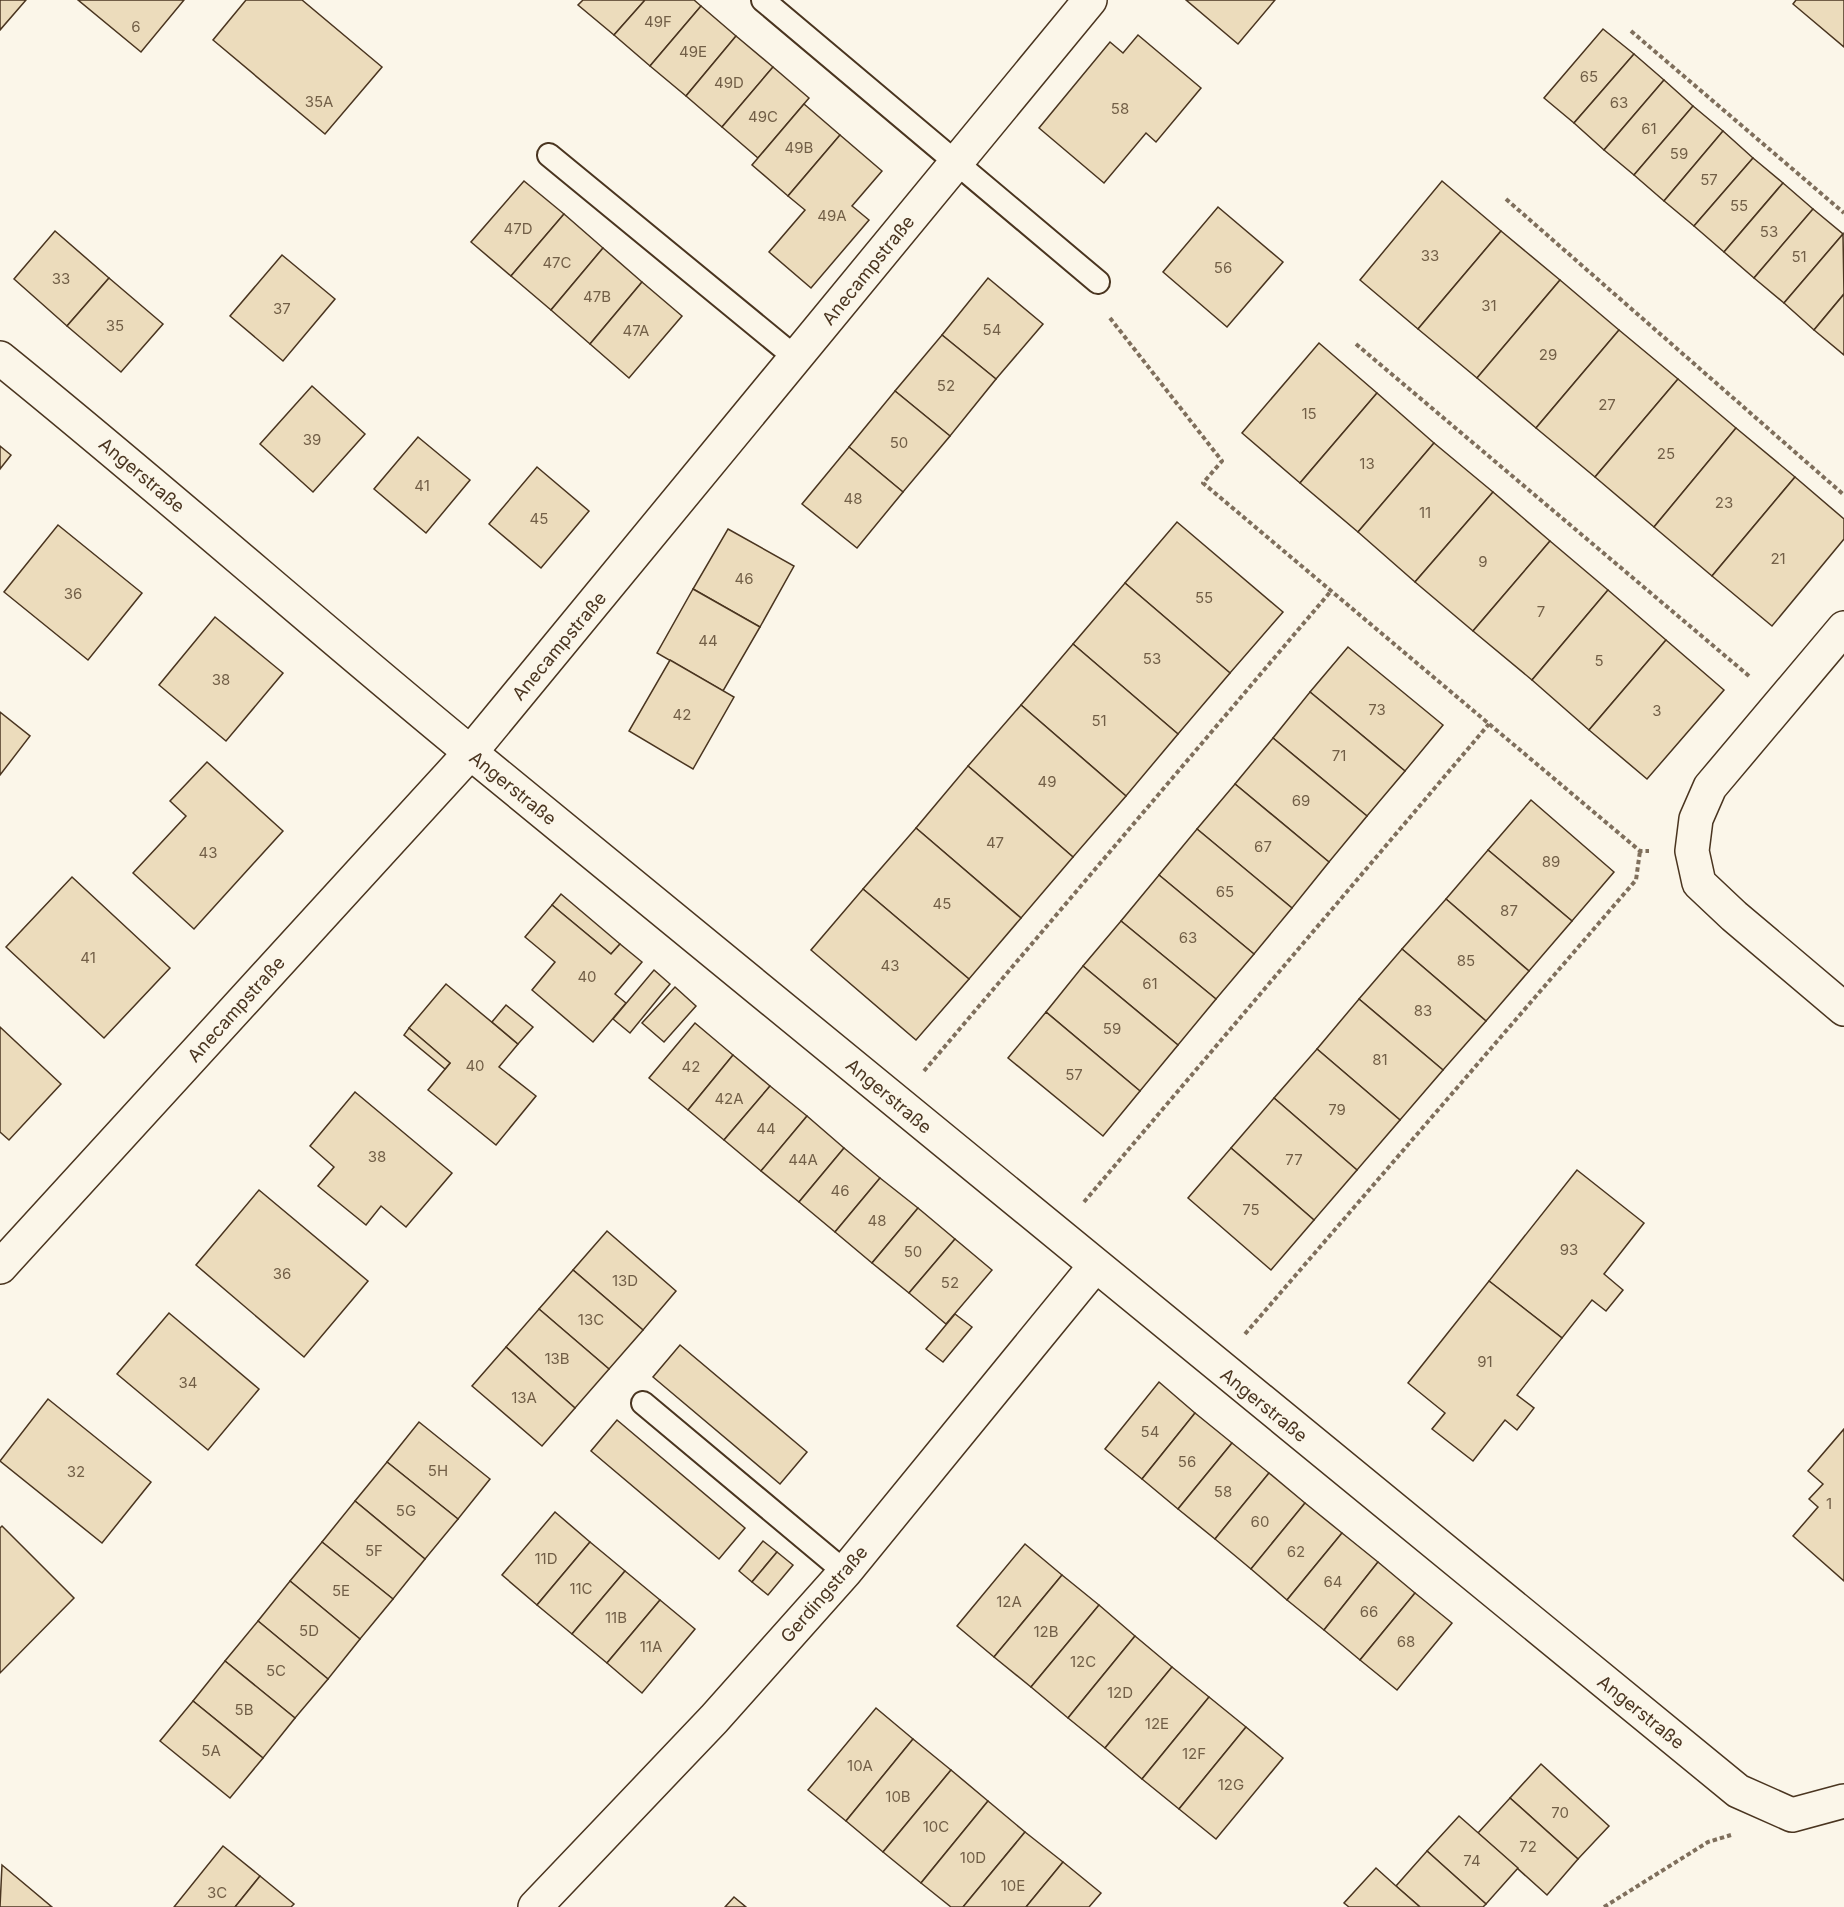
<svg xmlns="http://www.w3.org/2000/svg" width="1844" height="1907" font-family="Inter,sans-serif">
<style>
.building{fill:#ecdcbc;stroke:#4a3520;stroke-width:1.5}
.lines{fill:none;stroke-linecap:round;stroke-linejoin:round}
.service-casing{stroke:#4a3520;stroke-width:26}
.minor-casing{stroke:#4a3520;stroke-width:36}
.path{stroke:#7f6f5c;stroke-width:4;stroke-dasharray:4.5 3;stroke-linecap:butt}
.service{stroke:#fbf6e9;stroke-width:22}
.minor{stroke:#fbf6e9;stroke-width:33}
.labels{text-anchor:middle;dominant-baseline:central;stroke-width:4.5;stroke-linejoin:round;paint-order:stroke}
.number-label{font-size:15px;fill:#725f47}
.street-label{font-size:18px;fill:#4a3520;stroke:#fbf6e9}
</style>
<rect width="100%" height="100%" fill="#fbf6e9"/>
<g class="building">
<polygon points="0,0 26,0 0,30"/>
<polygon points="78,0 184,0 141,52"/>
<polygon points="246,0 302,0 382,67 325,134 213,40"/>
<polygon points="583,0 645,0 614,35 578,5"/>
<polygon points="645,0 694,0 701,6 650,66 614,35"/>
<polygon points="1186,0 1275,0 1238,44"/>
<polygon points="1796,0 1844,0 1844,47 1793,4"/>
<polygon points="701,6 736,36 686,96 650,66"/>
<polygon points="1603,29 1634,54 1574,123 1544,98"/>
<polygon points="1138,35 1201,88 1156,142 1146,133 1104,183 1039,128 1110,42 1123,53"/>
<polygon points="736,36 773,67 722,127 686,96"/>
<polygon points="1634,54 1664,80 1604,150 1574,123"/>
<polygon points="773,67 809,98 758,158 722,127"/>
<polygon points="1664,80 1693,106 1634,175 1604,150"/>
<polygon points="804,104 840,135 788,196 752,165"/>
<polygon points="1693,106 1723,131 1664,201 1634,175"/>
<polygon points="1723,131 1753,158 1694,226 1664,201"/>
<polygon points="840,135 882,171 852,206 869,220 811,288 769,252 805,210 788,196"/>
<polygon points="1753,158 1783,183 1724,252 1694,226"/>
<polygon points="524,181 564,214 511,276 471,242"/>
<polygon points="1442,181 1501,231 1418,329 1360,280"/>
<polygon points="1783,183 1813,209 1754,278 1724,252"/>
<polygon points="1218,207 1283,262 1227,327 1163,272"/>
<polygon points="1813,209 1843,234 1784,303 1754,278"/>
<polygon points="564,214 603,248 551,310 511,276"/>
<polygon points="55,231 109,278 67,326 14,279"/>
<polygon points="1501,231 1560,280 1477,378 1418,329"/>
<polygon points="1843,234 1844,294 1814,330 1784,303"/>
<polygon points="603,248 642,282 590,344 551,310"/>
<polygon points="282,255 335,299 283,361 230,316"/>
<polygon points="109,278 163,324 121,372 67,326"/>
<polygon points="988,278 1043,324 996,379 942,335"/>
<polygon points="1560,280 1619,330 1536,428 1477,378"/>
<polygon points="642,282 682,316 629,378 590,344"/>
<polygon points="1844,294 1844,355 1814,330"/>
<polygon points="1619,330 1678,379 1595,477 1536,428"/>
<polygon points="942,335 996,379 950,436 895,391"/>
<polygon points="1319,343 1377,393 1300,483 1242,433"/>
<polygon points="1678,379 1736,428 1654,527 1595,477"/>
<polygon points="312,386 365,434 313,492 260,444"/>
<polygon points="895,391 950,436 903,492 849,447"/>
<polygon points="1377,393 1434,443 1358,532 1300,483"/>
<polygon points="1736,428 1795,477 1712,576 1654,527"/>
<polygon points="418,437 470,480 426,533 374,489"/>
<polygon points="1434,443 1493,492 1415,582 1358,532"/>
<polygon points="0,446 11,455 0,469"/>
<polygon points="849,447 903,492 857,548 802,504"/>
<polygon points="537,467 589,511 541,568 489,524"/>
<polygon points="1795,477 1844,519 1844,539 1772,626 1712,576"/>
<polygon points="1493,492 1550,541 1473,631 1415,582"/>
<polygon points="1177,522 1283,612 1230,673 1125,583"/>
<polygon points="58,525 142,593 88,660 4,592"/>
<polygon points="728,529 794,566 760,627 693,589"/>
<polygon points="1550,541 1608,590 1532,680 1473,631"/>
<polygon points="1125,583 1230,673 1178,734 1073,644"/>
<polygon points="693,589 760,627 723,691 657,653"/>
<polygon points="1608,590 1666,640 1589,730 1532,680"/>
<polygon points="215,617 283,673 226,741 159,685"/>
<polygon points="1666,640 1724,690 1647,779 1589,730"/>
<polygon points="1073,644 1178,734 1126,796 1021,705"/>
<polygon points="1348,647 1443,725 1405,771 1310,692"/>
<polygon points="670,660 734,697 693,769 629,731"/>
<polygon points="1310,692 1405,771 1367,816 1273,738"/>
<polygon points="1021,705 1126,796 1073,857 968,766"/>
<polygon points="0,712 30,736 0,775"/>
<polygon points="1273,738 1367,816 1329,862 1235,784"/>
<polygon points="207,762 283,831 194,929 133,873 186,816 170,801"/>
<polygon points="968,766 1073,857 1021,918 916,828"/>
<polygon points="1235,784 1329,862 1292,908 1197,829"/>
<polygon points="1531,800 1614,872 1572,921 1488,850"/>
<polygon points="916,828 1021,918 969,979 863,889"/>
<polygon points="1197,829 1292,908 1254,954 1159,875"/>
<polygon points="1488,850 1572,921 1529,971 1446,899"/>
<polygon points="1159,875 1254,954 1216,999 1121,921"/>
<polygon points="72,877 170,968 104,1038 6,947"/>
<polygon points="863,889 969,979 916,1040 811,950"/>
<polygon points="561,894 620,944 611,954 552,905"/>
<polygon points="1446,899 1529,971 1486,1021 1402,949"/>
<polygon points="552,905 611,954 620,944 642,962 615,994 626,1003 593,1042 532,990 555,962 525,937"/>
<polygon points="1121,921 1216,999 1178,1045 1083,966"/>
<polygon points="1402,949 1486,1021 1443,1070 1359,999"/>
<polygon points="1083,966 1178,1045 1140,1091 1046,1012"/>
<polygon points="654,970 670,984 630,1033 613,1019"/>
<polygon points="446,984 518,1044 499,1067 536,1096 496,1145 428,1090 450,1063 409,1028"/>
<polygon points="675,987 696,1006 664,1042 642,1023"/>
<polygon points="1359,999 1443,1070 1400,1120 1317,1049"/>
<polygon points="506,1005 533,1027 518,1044 492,1022"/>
<polygon points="1046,1012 1140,1091 1103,1136 1008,1058"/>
<polygon points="695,1023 733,1055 688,1110 649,1078"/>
<polygon points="0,1027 61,1084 9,1140 0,1132"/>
<polygon points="409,1028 450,1063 445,1069 404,1035"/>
<polygon points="1317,1049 1400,1120 1357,1170 1274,1098"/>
<polygon points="733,1055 770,1086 724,1140 688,1110"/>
<polygon points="770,1086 807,1116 761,1171 724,1140"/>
<polygon points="355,1092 452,1173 406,1227 381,1206 366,1225 318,1186 334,1167 310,1146"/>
<polygon points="1274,1098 1357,1170 1314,1220 1231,1148"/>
<polygon points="807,1116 844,1148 799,1202 761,1171"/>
<polygon points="844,1148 880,1178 835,1232 799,1202"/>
<polygon points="1231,1148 1314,1220 1271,1270 1188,1198"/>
<polygon points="1577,1170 1644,1223 1604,1274 1623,1290 1606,1311 1592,1300 1562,1338 1489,1281"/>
<polygon points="880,1178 918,1208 872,1263 835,1232"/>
<polygon points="259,1190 368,1281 304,1357 196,1265"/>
<polygon points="918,1208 955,1239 909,1293 872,1263"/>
<polygon points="607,1231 676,1291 643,1330 573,1270"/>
<polygon points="955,1239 992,1270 946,1324 909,1293"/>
<polygon points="573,1270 643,1330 609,1369 539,1309"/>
<polygon points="1489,1281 1562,1338 1517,1395 1534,1408 1517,1430 1505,1420 1473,1461 1432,1429 1445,1413 1408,1383"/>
<polygon points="539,1309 609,1369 575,1408 506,1347"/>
<polygon points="169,1313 259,1389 208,1450 117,1374"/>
<polygon points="955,1314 972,1327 943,1362 926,1349"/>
<polygon points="680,1345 807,1452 780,1484 653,1377"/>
<polygon points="506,1347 575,1408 542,1446 472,1386"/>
<polygon points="1159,1382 1195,1413 1142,1479 1105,1449"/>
<polygon points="48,1399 151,1482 102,1543 0,1461"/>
<polygon points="1195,1413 1232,1443 1178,1509 1142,1479"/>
<polygon points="617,1420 745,1528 719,1559 591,1451"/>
<polygon points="419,1422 490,1479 458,1519 387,1462"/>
<polygon points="1844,1429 1844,1581 1793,1536 1818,1507 1809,1499 1823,1484 1808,1471"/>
<polygon points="1232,1443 1269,1473 1215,1539 1178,1509"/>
<polygon points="387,1462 458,1519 425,1559 355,1501"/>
<polygon points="1269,1473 1305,1503 1251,1569 1215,1539"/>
<polygon points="355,1501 425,1559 393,1599 322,1542"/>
<polygon points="1305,1503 1342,1533 1287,1600 1251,1569"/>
<polygon points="555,1512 590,1542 537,1605 502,1575"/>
<polygon points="2,1526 74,1598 0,1673 0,1528"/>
<polygon points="1342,1533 1378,1562 1324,1630 1287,1600"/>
<polygon points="763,1541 777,1552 752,1582 739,1571"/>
<polygon points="322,1542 393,1599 360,1639 290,1581"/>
<polygon points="590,1542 625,1571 572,1634 537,1605"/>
<polygon points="1025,1544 1062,1575 994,1657 957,1626"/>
<polygon points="777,1552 793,1565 768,1595 752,1582"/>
<polygon points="1378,1562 1415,1593 1360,1660 1324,1630"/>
<polygon points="625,1571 660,1600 607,1663 572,1634"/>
<polygon points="1062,1575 1099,1605 1031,1687 994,1657"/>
<polygon points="290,1581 360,1639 328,1679 258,1621"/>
<polygon points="1415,1593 1452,1623 1397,1690 1360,1660"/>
<polygon points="660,1600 695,1629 642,1693 607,1663"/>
<polygon points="1099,1605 1135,1636 1068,1718 1031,1687"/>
<polygon points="258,1621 328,1679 295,1718 225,1661"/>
<polygon points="1135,1636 1172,1667 1105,1748 1068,1718"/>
<polygon points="225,1661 295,1718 263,1758 193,1701"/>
<polygon points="1172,1667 1209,1697 1142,1779 1105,1748"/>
<polygon points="1209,1697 1246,1727 1179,1809 1142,1779"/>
<polygon points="193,1701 263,1758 230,1798 160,1741"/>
<polygon points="876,1708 913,1739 846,1821 808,1790"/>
<polygon points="1246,1727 1283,1758 1216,1839 1179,1809"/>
<polygon points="913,1739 951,1770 883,1852 846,1821"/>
<polygon points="1541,1764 1609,1826 1578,1859 1510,1798"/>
<polygon points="951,1770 988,1801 921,1883 883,1852"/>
<polygon points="1510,1798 1578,1859 1547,1895 1478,1833"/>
<polygon points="988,1801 1025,1832 963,1907 951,1907 921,1883"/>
<polygon points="1459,1816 1518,1868 1486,1904 1427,1851"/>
<polygon points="1025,1832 1063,1862 1026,1907 963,1907"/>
<polygon points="223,1846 260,1876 235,1907 174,1907"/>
<polygon points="1427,1851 1486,1904 1483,1907 1420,1907 1396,1886"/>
<polygon points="1063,1862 1101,1893 1089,1907 1026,1907"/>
<polygon points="2,1865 52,1907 0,1907"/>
<polygon points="1376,1868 1396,1886 1420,1907 1349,1907 1344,1903"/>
<polygon points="260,1876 294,1904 291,1907 235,1907"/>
<polygon points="734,1897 746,1907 725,1907"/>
</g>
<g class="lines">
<g class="service-casing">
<g id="service">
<polyline points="763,0 1098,282"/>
<polyline points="549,155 796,358"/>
<polyline points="643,1403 845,1572"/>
</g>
</g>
<g class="minor-casing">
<g id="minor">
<path d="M0 358C161 488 316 626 477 758 896 1103 1316 1448 1738 1791L1792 1815 1844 1801"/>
<polyline points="1844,628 1710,787 1696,819 1692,851 1699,883 1734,916 1844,1009"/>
<polyline points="0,1267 470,753 1090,0"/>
<polyline points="535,1907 714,1719 845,1572 1095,1266"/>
</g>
</g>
<g class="path">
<polyline points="1631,31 1844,213"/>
<polyline points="1506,199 1844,495"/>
<polyline points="1110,318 1222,461 1203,483 1640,851 1649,851"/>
<polyline points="1356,344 1749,676"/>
<polyline points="924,1071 1331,591"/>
<polyline points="1084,1202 1489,724"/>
<polyline points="1245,1334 1636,880 1640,851"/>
<polyline points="1604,1907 1708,1842 1731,1835"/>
</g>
<use href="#service" class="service"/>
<use href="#minor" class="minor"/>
</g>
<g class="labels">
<g class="number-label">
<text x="658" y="21">49F</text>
<text x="136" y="26">6</text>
<text x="693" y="51">49E</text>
<text x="1589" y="76">65</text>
<text x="729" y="82">49D</text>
<text x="319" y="101">35A</text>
<text x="1619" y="102">63</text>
<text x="1120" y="108">58</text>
<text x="763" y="116">49C</text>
<text x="1649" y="128">61</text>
<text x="799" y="147">49B</text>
<text x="1679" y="153">59</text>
<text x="1709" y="179">57</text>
<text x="1739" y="205">55</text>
<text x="832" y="215">49A</text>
<text x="518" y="228">47D</text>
<text x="1769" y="231">53</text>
<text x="1430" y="255">33</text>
<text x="1799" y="256">51</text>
<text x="557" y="262">47C</text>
<text x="1223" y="267">56</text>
<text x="61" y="278">33</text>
<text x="597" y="296">47B</text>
<text x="1489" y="305">31</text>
<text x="282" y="308">37</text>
<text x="115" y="325">35</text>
<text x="992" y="329">54</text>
<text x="636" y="330">47A</text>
<text x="1548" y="354">29</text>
<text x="946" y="385">52</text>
<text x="1607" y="404">27</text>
<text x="1309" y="413">15</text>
<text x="312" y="439">39</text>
<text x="899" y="442">50</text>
<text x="1666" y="453">25</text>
<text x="1367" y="463">13</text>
<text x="422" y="485">41</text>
<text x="853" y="498">48</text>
<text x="1724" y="502">23</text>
<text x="1425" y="512">11</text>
<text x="539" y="518">45</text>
<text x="1778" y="558">21</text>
<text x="1483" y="561">9</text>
<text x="744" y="578">46</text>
<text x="73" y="593">36</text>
<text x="1204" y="597">55</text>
<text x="1541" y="611">7</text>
<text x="708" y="640">44</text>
<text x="1152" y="658">53</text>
<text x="1599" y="660">5</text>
<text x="221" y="679">38</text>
<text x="1377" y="709">73</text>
<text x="1657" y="710">3</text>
<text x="682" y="714">42</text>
<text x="1099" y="720">51</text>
<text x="1339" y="755">71</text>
<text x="1047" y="781">49</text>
<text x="1301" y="800">69</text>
<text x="995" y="842">47</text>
<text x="1263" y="846">67</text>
<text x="208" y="852">43</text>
<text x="1551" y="861">89</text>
<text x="1225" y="891">65</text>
<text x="942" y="903">45</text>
<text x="1509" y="910">87</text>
<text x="1188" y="937">63</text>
<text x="88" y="957">41</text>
<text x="1466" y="960">85</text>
<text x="890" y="965">43</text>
<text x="587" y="976">40</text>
<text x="1150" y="983">61</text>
<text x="1423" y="1010">83</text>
<text x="1112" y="1028">59</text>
<text x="1380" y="1059">81</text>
<text x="475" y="1065">40</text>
<text x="691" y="1066">42</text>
<text x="1074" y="1074">57</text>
<text x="729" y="1098">42A</text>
<text x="1337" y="1109">79</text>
<text x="766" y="1128">44</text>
<text x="377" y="1156">38</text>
<text x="803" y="1159">44A</text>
<text x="1294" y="1159">77</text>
<text x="840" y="1190">46</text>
<text x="1251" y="1209">75</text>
<text x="877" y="1220">48</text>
<text x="1569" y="1249">93</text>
<text x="913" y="1251">50</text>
<text x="282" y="1273">36</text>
<text x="625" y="1280">13D</text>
<text x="950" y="1282">52</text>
<text x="591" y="1319">13C</text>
<text x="557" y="1358">13B</text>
<text x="1485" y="1361">91</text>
<text x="188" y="1382">34</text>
<text x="524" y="1397">13A</text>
<text x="1150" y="1431">54</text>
<text x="1187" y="1461">56</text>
<text x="438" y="1470">5H</text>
<text x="76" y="1471">32</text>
<text x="1223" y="1491">58</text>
<text x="1829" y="1503">1</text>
<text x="406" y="1510">5G</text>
<text x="1260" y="1521">60</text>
<text x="374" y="1550">5F</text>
<text x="1296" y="1551">62</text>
<text x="546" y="1558">11D</text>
<text x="1333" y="1581">64</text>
<text x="581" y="1588">11C</text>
<text x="341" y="1590">5E</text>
<text x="1009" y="1601">12A</text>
<text x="1369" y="1611">66</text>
<text x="616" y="1617">11B</text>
<text x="309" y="1630">5D</text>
<text x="1046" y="1631">12B</text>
<text x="1406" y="1641">68</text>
<text x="651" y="1646">11A</text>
<text x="1083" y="1661">12C</text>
<text x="276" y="1670">5C</text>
<text x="1120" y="1692">12D</text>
<text x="244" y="1709">5B</text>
<text x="1157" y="1723">12E</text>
<text x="211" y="1750">5A</text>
<text x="1194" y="1753">12F</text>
<text x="860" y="1765">10A</text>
<text x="1231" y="1784">12G</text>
<text x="898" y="1796">10B</text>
<text x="1560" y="1812">70</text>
<text x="936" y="1826">10C</text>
<text x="1528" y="1846">72</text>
<text x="973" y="1857">10D</text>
<text x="1472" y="1860">74</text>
<text x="1013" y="1885">10E</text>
<text x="217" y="1892">3C</text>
</g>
<g class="street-label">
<text transform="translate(868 270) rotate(-51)">Anecampstraße</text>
<text transform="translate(142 475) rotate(40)">Angerstraße</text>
<text transform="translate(559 646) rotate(-50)">Anecampstraße</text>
<text transform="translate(513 788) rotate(39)">Angerstraße</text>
<text transform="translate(236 1009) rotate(-48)">Anecampstraße</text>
<text transform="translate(889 1096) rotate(40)">Angerstraße</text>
<text transform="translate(1264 1405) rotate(39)">Angerstraße</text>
<text transform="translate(824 1594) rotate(-49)">Gerdingstraße</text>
<text transform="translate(1641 1712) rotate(39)">Angerstraße</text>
</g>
</g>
</svg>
